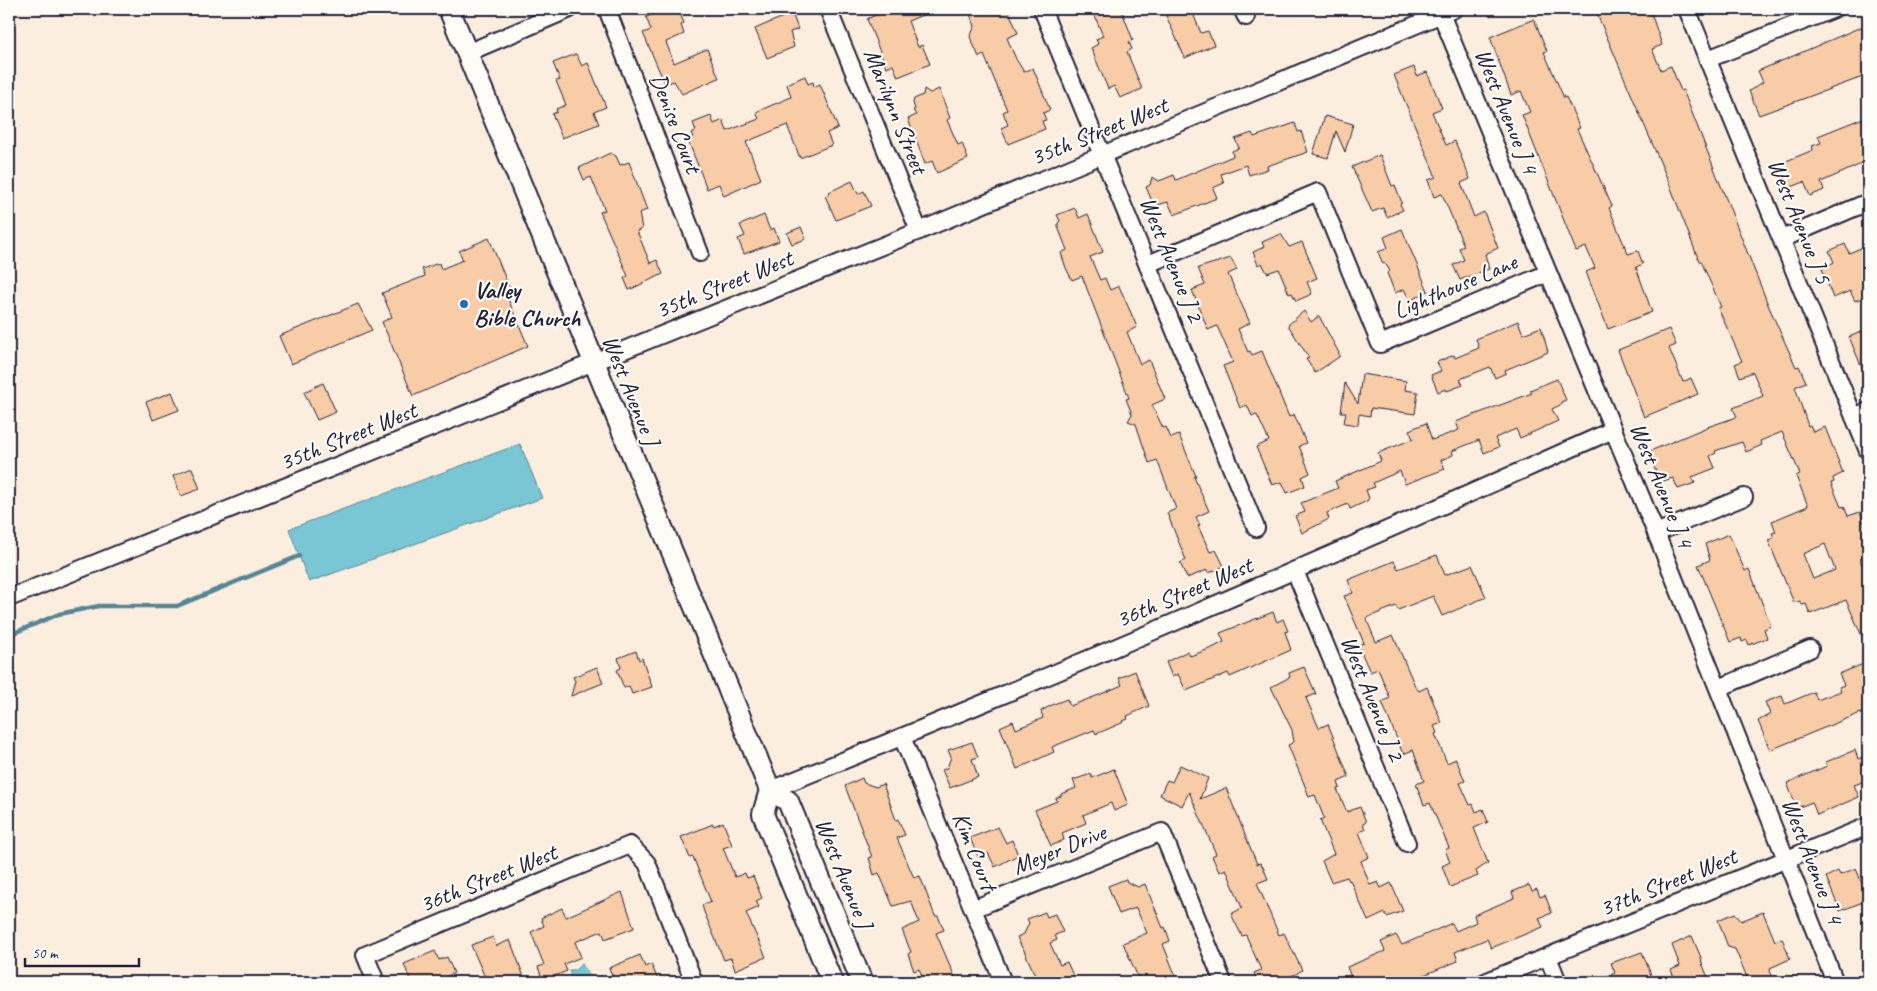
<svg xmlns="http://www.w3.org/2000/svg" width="1877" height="991" font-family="Caveat,sans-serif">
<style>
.water{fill:#79c7d5;stroke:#568597}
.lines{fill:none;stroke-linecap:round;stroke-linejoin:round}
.stream{stroke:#568597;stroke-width:4.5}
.building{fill:#f8cca6;stroke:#22223b;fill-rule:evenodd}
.minor-casing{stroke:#22223b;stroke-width:20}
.major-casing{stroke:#22223b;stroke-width:24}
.minor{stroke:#fdfcf7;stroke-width:16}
.major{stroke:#fdfcf7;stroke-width:20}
.poi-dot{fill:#1f6fb2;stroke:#fdfcf7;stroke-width:2}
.labels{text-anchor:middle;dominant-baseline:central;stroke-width:4.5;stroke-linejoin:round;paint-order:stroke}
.street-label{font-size:24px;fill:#22223b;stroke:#fdfcf7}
.poi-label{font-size:24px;font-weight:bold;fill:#22223b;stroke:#fdfcf7;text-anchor:start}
</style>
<rect width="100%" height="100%" fill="#fceedf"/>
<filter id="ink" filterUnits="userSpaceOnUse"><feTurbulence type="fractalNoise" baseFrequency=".02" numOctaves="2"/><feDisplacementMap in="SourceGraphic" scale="10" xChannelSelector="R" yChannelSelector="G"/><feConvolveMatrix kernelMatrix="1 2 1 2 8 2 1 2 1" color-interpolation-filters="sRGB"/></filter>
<g filter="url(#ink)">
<g class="water">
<polygon points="520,444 542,498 309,582 289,529"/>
<polygon points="582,964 591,978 588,978 586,982 569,982 567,980 571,977 569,970 575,970"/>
</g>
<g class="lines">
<polyline class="stream" points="9,635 59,614 99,606 177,606 299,556"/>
</g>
<g class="building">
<polygon points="667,9 678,9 684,23 681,25 684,34 666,42 674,63 707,49 719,78 682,94 674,81 665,84 643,33 651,30 646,17"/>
<polygon points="876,9 937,9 908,21 918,47 922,45 930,64 898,77 893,65 886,67 867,19 878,14"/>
<polygon points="968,9 1008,9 1018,33 1007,38 1016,59 1024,72 1033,68 1050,110 1043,113 1046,120 1042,121 1045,129 1008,144 1001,128 1008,125 1003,112 1007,110 984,55 979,57 970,37 975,26"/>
<polygon points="1092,9 1121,9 1133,40 1129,42 1132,49 1127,52 1142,89 1120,98 1114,86 1108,89 1091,48 1098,44 1096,39 1103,36"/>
<polygon points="1163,9 1196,9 1194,16 1201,33 1208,31 1214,45 1185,58"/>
<path d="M1595 9H1647L1649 14 1651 13 1662 45 1652 49 1661 70 1671 66 1681 91 1683 90 1769 307 1796 367 1799 366 1806 382 1795 387 1808 426 1810 425 1813 432 1825 427 1843 473 1833 478 1834 482 1831 483 1841 507 1844 506 1848 516 1860 512 1866 528 1863 529 1868 542V556L1860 559 1868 581V650L1846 600 1810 614 1806 604 1802 605 1800 601 1794 603 1768 540 1774 538 1772 533 1776 532 1772 521 1808 506 1796 476 1800 474 1782 432 1760 441 1762 445 1746 452 1742 442 1715 451 1716 453 1710 456 1715 468 1692 477 1695 483 1678 489 1673 478 1660 482 1648 452 1707 427 1737 417 1733 408 1763 396 1753 372 1740 377 1735 364 1742 361 1718 308 1721 307 1701 261H1699L1669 183ZM1825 544 1835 570 1813 579 1803 554Z"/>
<polygon points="792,13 798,29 790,32 794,47 767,58 755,29"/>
<polygon points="1534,19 1547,51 1544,52 1564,98 1566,97 1580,128 1577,129 1612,206 1609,208 1628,254 1638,251 1643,264 1636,267 1652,312 1608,329 1586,272 1595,268 1586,247 1576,251 1522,115 1530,112 1521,91 1511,95 1490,37"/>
<polygon points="1868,24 1868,75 1759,115 1749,91 1763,82 1758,71"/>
<polygon points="576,54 582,66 588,63 606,107 594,112 599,124 562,138 552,114 557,112 556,109 566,105 556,81 560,80 553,63"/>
<polygon points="1414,67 1417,76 1427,72 1442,108 1432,112 1446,145 1455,141 1470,179 1461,183 1474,217 1484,212 1498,248 1485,254 1489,269 1460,280 1453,265 1464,260 1459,248 1464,246 1442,194 1434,197 1428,180 1436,177 1394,75"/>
<polygon points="805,76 808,84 813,82 814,87 820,84 838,128 827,133 832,145 800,158 787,125 746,142 761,179 724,196 719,184 707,189 688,140 693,137 691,133 696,131 693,123 711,116 714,124 723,120 727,131 759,119 756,112 791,97 787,84"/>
<polygon points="924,89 930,93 939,89 950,118 947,120 958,145 962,143 968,159 937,173 932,161 925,164 908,119 916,115 913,110 915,109 913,103 914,99 923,95"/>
<polygon points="1325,116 1353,124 1345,152 1336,131 1328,158 1313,154"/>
<polygon points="1868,116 1868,161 1821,182 1824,190 1810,196 1804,182 1789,188 1779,164 1813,150 1812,146 1821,143 1818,136"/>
<polygon points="1295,123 1298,132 1301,131 1308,152 1267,166 1268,169 1249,175 1246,165 1221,174 1224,183 1213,188 1217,198 1174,215 1168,202 1154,206 1146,187 1150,185 1152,177 1159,181 1174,175 1176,180 1233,156 1232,151 1239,148 1235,139 1252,133 1254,137"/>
<polygon points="610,153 616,156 620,165 629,162 647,210 639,213 642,229 637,231 650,263 657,260 663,274 629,290 624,278 628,276 600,212 605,210 591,177 584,180 579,168"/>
<polygon points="1380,155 1392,186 1395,185 1402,203 1400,204 1403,210 1387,217 1383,208 1372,212 1352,167"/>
<polygon points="852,181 858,194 864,191 871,206 836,220 825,196 830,194 829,192"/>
<polygon points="1075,208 1079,218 1088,214 1103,252 1090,257 1100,280 1105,278 1110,290 1119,286 1131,313 1137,327 1127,332 1140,364 1149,360 1156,377 1165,399 1152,405 1163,428 1166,427 1171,438 1179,435 1196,476 1194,477 1209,511 1196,517 1200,525 1198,526 1210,552 1216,550 1224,566 1209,573 1207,570 1187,578 1180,563 1186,560 1167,513 1176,509 1157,460 1149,463 1136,424 1128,421 1132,414 1126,399 1129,398 1082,276 1072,280 1066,268 1061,253 1067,250 1058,227 1058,223 1060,221 1057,215"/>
<polygon points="764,215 770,230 774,228 779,241 744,254 738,239 745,236 740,225"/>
<polygon points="801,227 806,239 792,244 787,233"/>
<polygon points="1402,229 1428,291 1410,301 1404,289 1395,293 1387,273 1390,271 1385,263 1383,264 1378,252 1388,248 1384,237"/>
<polygon points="1281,234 1289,247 1302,242 1317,278 1307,282 1312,294 1296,301 1292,293 1289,294 1279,269 1267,273 1262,263 1258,265 1253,252 1264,247 1262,242"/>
<polygon points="489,238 511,292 506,294 528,346 413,396 382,322 392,317 382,293 425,276 422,269 439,263 441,269 463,260 459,251"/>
<polygon points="1845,244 1849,253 1868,245 1868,295 1855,301 1850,291 1833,298 1822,269 1834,262 1829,251"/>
<polygon points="1231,258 1237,270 1228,274 1250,323 1238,329 1248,352 1250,351 1252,355 1262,351 1289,417 1294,414 1306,443 1299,446 1310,473 1302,477 1305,486 1287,493 1282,482 1272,485 1256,447 1269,441 1257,415 1252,416 1247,405 1240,408 1223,366 1233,362 1217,326 1208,330 1192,290 1205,285 1198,268"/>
<polygon points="358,304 372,330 291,364 279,336"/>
<polygon points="1304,311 1311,322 1319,316 1339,353 1339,357 1315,373 1306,359 1309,358 1288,325"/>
<polygon points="1518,321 1523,334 1541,327 1548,352 1505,370 1506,373 1495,378 1490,367 1460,379 1463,385 1447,391 1446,389 1438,392 1431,375 1441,371 1437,362 1454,355 1455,358 1479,348 1476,339"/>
<polygon points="1669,329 1676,345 1669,348 1683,382 1691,378 1698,394 1644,417 1618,350"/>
<polygon points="1868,329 1868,382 1849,337"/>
<polygon points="1362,374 1406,381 1405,390 1418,392 1415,414 1371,408 1370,416 1359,414 1358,425 1344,423 1346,412 1341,412 1345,383 1358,404"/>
<polygon points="1557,379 1566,400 1561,402 1562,404 1552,409 1558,421 1520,438 1516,429 1495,438 1499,447 1484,453 1479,440 1452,451 1453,455 1441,460 1445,469 1405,484 1400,471 1373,483 1375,487 1366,490 1369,498 1367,501 1350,509 1348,504 1327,513 1329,519 1302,533 1295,516 1305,512 1301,503 1338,488 1335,481 1381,461 1378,453 1413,439 1409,430 1426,423 1432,440 1459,430 1456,422 1461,420 1532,393 1530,390"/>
<polygon points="323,383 336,412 317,420 304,392"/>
<polygon points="172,392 179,410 153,420 146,402"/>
<polygon points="192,468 200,489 181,496 173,476"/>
<polygon points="1729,534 1745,571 1749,569 1771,626 1764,629 1767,638 1749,645 1747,640 1742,642 1741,638 1730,642 1698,565 1710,560 1705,544"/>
<polygon points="1437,555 1445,575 1472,565 1486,597 1442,616 1433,596 1398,610 1396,606 1366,618 1376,642 1393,635 1415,686 1419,691 1427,687 1442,723 1434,726 1437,733 1435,734 1447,763 1456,759 1465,781 1460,783 1470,805 1473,804 1476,812 1483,809 1488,822 1474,828 1488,863 1476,871 1478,876 1450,887 1442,866 1450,862 1445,850 1449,848 1430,803 1424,805 1416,784 1424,781 1413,750 1403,754 1382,702 1390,698 1378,669 1370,672 1358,645 1364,643 1344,596 1353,593 1348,580 1394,561 1398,569"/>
<polygon points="1273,612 1277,622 1283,619 1288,631 1285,632 1291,650 1230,677 1228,673 1186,691 1178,674 1172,677 1166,662 1188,651 1190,656 1212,648 1224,642 1220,633"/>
<polygon points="636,651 639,660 642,658 652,687 632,694 629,686 624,688 617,670 621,668 618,658"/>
<polygon points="1868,662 1868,710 1770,750 1758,721 1770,714 1765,702 1782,696 1785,704 1814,692 1817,700 1841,691 1839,687 1844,685 1839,674"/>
<polygon points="597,667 603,683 571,696 575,681 573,677"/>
<polygon points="1304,667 1316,694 1306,698 1319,728 1328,724 1349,777 1338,782 1340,788 1337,789 1347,812 1360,807 1366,822 1363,824 1365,829 1359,832 1369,857 1361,861 1370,885 1378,882 1381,888 1391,883 1403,911 1387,917 1385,913 1368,921 1350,880 1349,881 1347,877 1331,882 1322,861 1334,854 1320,820 1324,818 1315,795 1309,797 1305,786 1288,745 1294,742 1292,730 1271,687 1290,677 1289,673"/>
<polygon points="1135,671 1149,706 1127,716 1128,719 1123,721 1124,722 1108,729 1096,734 1094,730 1052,747 1054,752 1017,769 1000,727 1013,721 1016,729 1043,718 1041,711 1054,704 1067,699 1070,706 1099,695 1122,685 1119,678"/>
<polygon points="972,742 978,757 972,759 978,777 950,788 942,770 947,768 951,757 948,750"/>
<polygon points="1855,750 1858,759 1868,755 1868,780 1854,785 1859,797 1817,815 1812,802 1797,808 1787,783 1827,766 1826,762"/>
<polygon points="1180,765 1208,778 1200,799 1226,788 1257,864 1260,863 1263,867 1268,879 1257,883 1279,935 1284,933 1302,970 1296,974 1276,982 1258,982 1254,973 1261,970 1246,935 1242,936 1231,914 1242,908 1226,869 1219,872 1212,856 1216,854 1189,792 1182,806 1160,795 1167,780 1172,782"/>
<polygon points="1114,769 1128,805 1114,811 1111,803 1083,815 1086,823 1062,833 1064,840 1051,846 1035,810 1057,801 1056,798 1061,796 1061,794 1076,788 1073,780 1091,774 1092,778"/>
<polygon points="862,778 864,783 876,787 883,784 896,820 898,819 905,835 897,838 914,878 920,876 935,916 938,916 944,930 936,933 957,982 925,982 919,969 914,971 908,954 911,952 902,930 919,922 911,901 893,906 879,873 874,875 869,858 872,857 845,786"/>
<polygon points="723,822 732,845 723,848 735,877 745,873 747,878 753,876 762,898 756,901 759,907 746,913 766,957 735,970 731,958 724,960 704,912 702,905 711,902 693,857 690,858 681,837 713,824 714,826"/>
<polygon points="998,827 1006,843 1012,840 1018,855 995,867 988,853 978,857 970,838"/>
<polygon points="1856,868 1868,900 1840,911 1826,877 1838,871 1840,875"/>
<polygon points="1126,879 1127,882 1138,887 1145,884 1163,928 1165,927 1170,941 1163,944 1178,982 1140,982 1123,943 1147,933 1136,908 1119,914 1108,886"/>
<polygon points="1529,885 1532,891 1537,889 1540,897 1545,895 1552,913 1539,918 1543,927 1491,948 1487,939 1455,952 1458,961 1407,982 1353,982 1347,967 1385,951 1381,942 1396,935 1402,945 1452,923 1456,931 1476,922 1474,915 1514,898 1512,892"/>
<polygon points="622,892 634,928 605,939 602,931 575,942 581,957 564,964 567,971 543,981 538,967 544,965 531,932 544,926 541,918 562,908 566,917"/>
<polygon points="1045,912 1047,917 1055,914 1063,932 1055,935 1057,940 1050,943 1060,965 1067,962 1076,982 1038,982 1023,948 1022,948 1017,937 1024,934 1029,923 1027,919"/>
<polygon points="1763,912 1775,941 1782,938 1790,959 1770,968 1771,978 1759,982 1749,982 1735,949 1728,947 1718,920 1735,913 1741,921"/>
<polygon points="1692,936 1702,960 1701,961 1710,982 1676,982 1671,970 1680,966 1672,945"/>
<polygon points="493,937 496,946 510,940 526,982 487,982 471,945"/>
<polygon points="435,951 439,960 447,957 454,973 445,977 448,982 411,982 404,964"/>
<polygon points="1642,952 1652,977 1640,982 1592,982 1615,973 1611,963"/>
<polygon points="640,955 645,967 651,964 659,982 615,982 609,968"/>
</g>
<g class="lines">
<g class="minor-casing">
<g id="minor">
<polyline points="607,9 700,253"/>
<polyline points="828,9 919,231"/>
<polyline points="1042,9 1256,528"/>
<polyline points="1242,9 1246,17"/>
<polyline points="1439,9 1656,533 1835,982"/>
<polyline points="1687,9 1868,451"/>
<polyline points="467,53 570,9"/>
<polyline points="1708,59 1834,9"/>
<polyline points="1782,239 1868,202"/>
<polyline points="1148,264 1318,192 1380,344 1548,273"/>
<polyline points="1854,417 1868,411"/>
<polyline points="1656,533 1744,497"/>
<polyline points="1295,571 1407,843"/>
<polyline points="9,598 919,231 1454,9"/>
<polyline points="1719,688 1810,649"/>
<polyline points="902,737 1003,982"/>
<path d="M770 790C1054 677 1334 554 1613 430"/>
<polyline points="973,909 1162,832 1223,982"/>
<polyline points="1548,957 1558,982"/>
<polyline points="376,982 365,955 630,845 647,863 694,982"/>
<polyline points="1485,982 1868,826"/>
</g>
</g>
<g class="major-casing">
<g id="major">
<polyline points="449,9 770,790 788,801 862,982"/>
<polyline points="770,790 763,814 832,982"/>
</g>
</g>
<use href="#minor" class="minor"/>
<use href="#major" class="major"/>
</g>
</g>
<circle class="poi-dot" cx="464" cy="304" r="5"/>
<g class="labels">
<g class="street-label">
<text transform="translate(896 111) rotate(68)">Marilynn Street</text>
<text transform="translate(1507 111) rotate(68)">West Avenue J 4</text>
<text transform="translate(676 123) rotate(69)">Denise Court</text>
<text transform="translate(1099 131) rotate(-22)">35th Street West</text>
<text transform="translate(1800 221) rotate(68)">West Avenue J 5</text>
<text transform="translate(1172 259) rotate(68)">West Avenue J 2</text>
<text transform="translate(724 284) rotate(-22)">35th Street West</text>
<text transform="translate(1455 286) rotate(-23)">Lighthouse Lane</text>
<text transform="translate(631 390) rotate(68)">West Avenue J</text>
<text transform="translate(348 436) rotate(-22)">35th Street West</text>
<text transform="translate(1662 485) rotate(68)">West Avenue J 4</text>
<text transform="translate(1184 592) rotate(-23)">36th Street West</text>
<text transform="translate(1373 698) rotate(68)">West Avenue J 2</text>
<text transform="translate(1059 849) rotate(-22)">Meyer Drive</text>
<text transform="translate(975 851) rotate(68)">Kim Court</text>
<text transform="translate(1813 861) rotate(69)">West Avenue J 4</text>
<text transform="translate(844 873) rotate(68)">West Avenue J</text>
<text transform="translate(488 878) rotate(-22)">36th Street West</text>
<text transform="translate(1668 882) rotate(-22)">37th Street West</text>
</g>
<g class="poi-label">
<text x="474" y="290">Valley<tspan x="474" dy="28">Bible Church</tspan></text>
</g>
</g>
<rect width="1877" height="991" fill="none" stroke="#fdfcf7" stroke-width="30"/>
<rect x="15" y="15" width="1847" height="961" fill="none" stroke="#22223b" stroke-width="2" filter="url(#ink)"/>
<path d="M25 958v8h114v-8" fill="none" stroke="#22223b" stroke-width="2.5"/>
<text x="32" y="958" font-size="15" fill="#22223b" stroke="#fdfcf7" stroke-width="4" paint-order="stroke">50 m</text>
</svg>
